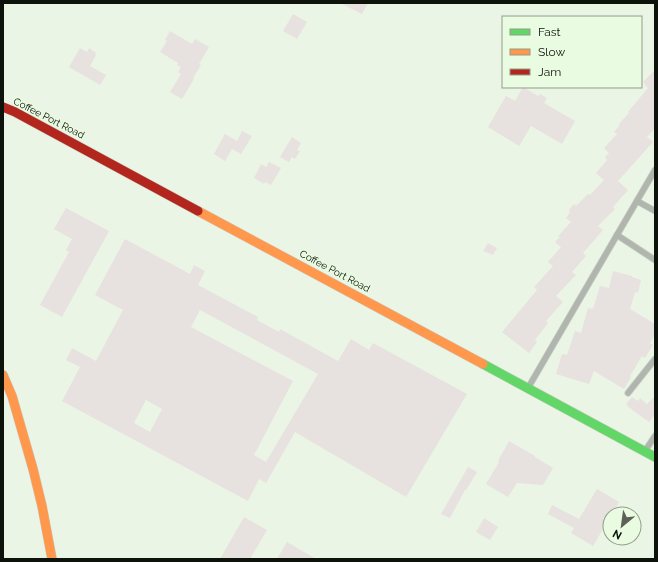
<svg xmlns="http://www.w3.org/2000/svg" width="658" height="562" font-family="Raleway,sans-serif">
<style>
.building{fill:#e7e1df;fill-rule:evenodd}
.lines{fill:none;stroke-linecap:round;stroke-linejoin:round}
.lane-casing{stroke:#c8cfc4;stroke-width:7}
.fast-casing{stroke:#c8cfc4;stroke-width:10}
.slow-casing{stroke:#c8cfc4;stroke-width:10}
.jam-casing{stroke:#c8cfc4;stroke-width:10}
.lane{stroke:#b0b6ae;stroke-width:5.5}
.fast{stroke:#63d668;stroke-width:9}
.slow{stroke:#ff974d;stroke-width:9}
.jam{stroke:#b3261e;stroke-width:9}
.labels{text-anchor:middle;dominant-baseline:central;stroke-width:3;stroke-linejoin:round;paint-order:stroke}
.street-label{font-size:10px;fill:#0d130a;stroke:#e9fbe0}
</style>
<rect width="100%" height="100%" fill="#ebf5e6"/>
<g class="building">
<polygon points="340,3 368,3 362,14"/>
<polygon points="293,14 307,22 297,39 283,31"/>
<polygon points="170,31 192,44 195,39 209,47 199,64 201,65 193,78 194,79 182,99 170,92 181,74 178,72 181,67 177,65 178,63 160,52 167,41 165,40"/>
<polygon points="80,48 87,52 89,48 96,53 95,55 96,55 90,66 106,75 100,85 69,67"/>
<polygon points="655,70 655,128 647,137 653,142 618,181 628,190 613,207 615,209 598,226 603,230 583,253 586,256 572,272 576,275 556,296 563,302 546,321 548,323 535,340 537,342 529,353 502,332 537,290 534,287 553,266 548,262 561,247 555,242 560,237 558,236 571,222 566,218 570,212 569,210 574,204 576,206 588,194 590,195 604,180 596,173 607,160 605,157 609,153 604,148 617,134 614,132 620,125 619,124 629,113 628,112 648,88 645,85 645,84 643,82"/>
<polygon points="523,87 538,96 540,94 547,98 544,103 575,121 562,144 531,126 519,146 488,127 506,96 515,101"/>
<polygon points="242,131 252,136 241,154 232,149 225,161 214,154 225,134 237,141"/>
<polygon points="292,137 301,143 297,150 300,151 295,159 292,157 289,162 280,157"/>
<polygon points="269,162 281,168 271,185 265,182 264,184 254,178 261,164 266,167"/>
<polygon points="66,208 109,231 62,317 40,305 69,252 66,250 72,239 54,229"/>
<path d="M125 239 190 274 194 265 205 271 198 285 258 317 257 320 279 332 280 329 338 361 351 339 369 350 373 343 467 394 406 497 295 432 266 483 259 479 248 501 62 401 80 367 66 360 72 348 96 361 123 310 95 295ZM200 310 318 374 266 462 254 455 293 381 191 327ZM146 400 162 409 150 432 134 423Z"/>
<polygon points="488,243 497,248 493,255 483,251"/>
<polygon points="613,271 632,276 632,277 641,280 638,293 635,292 630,309 655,324 655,334 650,343 653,345 645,358 642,356 630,376 631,377 624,389 594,371 589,384 556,374 562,354 567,355 575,331 581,333 588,308 593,309 600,286 609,288"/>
<polygon points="655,396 655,414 649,422 627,406 628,405 626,404 632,397 638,401 640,398 647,404"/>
<polygon points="509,441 535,456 535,457 553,468 543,485 517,483 508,497 486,484 499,462 498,461"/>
<polygon points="468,467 477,472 466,490 465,490 450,518 441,514"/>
<polygon points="597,489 619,502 612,514 610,514 610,517 593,546 571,533 574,528 548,514 552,505 579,519"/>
<polygon points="244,517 267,530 250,559 220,559"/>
<polygon points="484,518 498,527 490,540 476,532"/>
<polygon points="287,542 316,559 277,559"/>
</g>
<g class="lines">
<g class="lane-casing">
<g id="lane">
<polyline points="637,201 655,211"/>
<polyline points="617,235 655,170"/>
<polyline points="528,388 617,235 655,260"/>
<polyline points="628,393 655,359"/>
<polyline points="645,451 655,436"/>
</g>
</g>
<g class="fast-casing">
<polyline id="fast" points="483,364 655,457"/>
</g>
<g class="slow-casing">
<g id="slow">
<polyline points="198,211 483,364"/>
<polyline points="3,375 12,396 33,469 42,506 52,559"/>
</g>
</g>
<g class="jam-casing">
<polyline id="jam" points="3,107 15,112 198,211"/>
</g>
<use href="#lane" class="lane"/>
<use href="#fast" class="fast"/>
<use href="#slow" class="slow"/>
<use href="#jam" class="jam"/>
</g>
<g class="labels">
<g class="street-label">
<text transform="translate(49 118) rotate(27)">Coffee Port Road</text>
<text transform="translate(335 271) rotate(28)">Coffee Port Road</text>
</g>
</g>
<rect width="658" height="562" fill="none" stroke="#0d130a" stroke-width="8"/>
<rect x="502" y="16" width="140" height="72" fill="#e9fbe0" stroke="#919e8a"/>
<rect x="510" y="29" width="20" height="6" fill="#63d668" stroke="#919e8a"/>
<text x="538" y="36" font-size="12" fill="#0d130a">Fast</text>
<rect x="510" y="49" width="20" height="6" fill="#ff974d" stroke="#919e8a"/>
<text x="538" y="56" font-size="12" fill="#0d130a">Slow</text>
<rect x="510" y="69" width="20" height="6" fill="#b3261e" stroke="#919e8a"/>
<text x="538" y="76" font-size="12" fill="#0d130a">Jam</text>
<g transform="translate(622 526) rotate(209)"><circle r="19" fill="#e9fbe0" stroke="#919e8a"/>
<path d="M0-3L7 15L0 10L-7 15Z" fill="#5b6257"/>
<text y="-6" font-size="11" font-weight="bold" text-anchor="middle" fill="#0d130a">N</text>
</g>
</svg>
